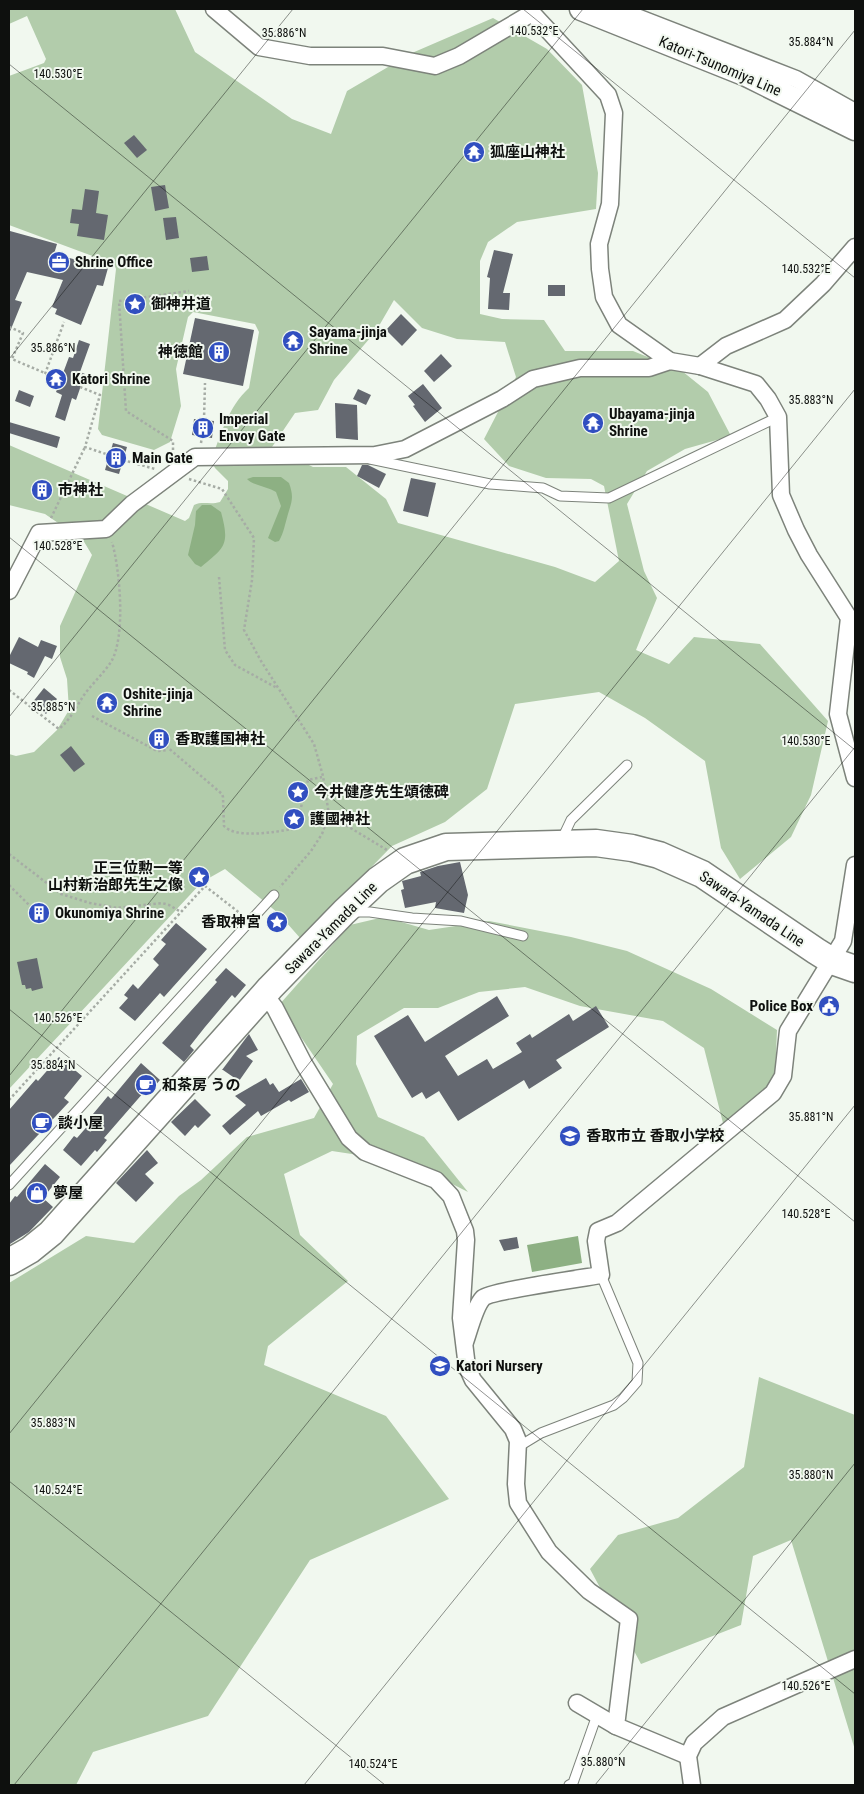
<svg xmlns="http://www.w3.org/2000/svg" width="864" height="1794" font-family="'Roboto Condensed','Noto Sans JP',sans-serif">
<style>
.green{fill:#b2ccab;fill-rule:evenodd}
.water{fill:#8db083}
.building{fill:#646870}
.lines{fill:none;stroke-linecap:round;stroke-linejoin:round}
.lane-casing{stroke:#7d837b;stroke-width:11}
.street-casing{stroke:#7d837b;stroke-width:19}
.secondary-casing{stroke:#7d837b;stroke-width:25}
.primary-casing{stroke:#7d837b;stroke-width:29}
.path{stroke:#a6aca5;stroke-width:2.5;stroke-dasharray:2.5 2.5;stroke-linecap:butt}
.lane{stroke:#fff;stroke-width:9}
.street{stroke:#fff;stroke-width:16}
.secondary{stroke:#fff;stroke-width:22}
.primary{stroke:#fff;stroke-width:26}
.ticks{fill:none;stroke:#0e100e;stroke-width:1;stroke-opacity:0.45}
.labels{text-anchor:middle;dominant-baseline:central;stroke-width:4;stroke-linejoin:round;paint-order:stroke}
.street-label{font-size:15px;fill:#0e100e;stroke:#f1f8ef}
.poi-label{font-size:15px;font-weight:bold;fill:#0e100e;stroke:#f1f8ef;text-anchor:start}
.ticks-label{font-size:12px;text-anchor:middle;fill:#0e100e;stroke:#f1f8ef;stroke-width:4;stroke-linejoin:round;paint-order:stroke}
</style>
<rect width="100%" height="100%" fill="#f1f8ef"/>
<g class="green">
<path d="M9 9H175L195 52 292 119 331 134 347 91 412 53 493 18 547 49 582 85 598 173 596 209 517 222 488 242 480 261V314L502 319 544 320 565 351H633L682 371 708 392 731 436 685 449 647 471 627 504 644 571 657 598 636 650 669 664 694 637 760 644 828 721 811 795 791 837 740 879 721 848 705 761 645 718 599 692 515 704 487 789 445 822 392 846 301 939 278 913 225 869 202 882 9 1089V754L16 756 34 752 57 730 69 710 67 679 60 657V626L92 555 83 540 45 514 9 505V445L185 521 189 518 194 505C202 501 211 505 220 502L228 489V481L215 468 211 460C221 435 228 407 249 388L259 332 255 324 193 312 188 317 176 369 181 406 170 442 154 450 102 435 98 429 116 269 114 264 9 225V76L44 63 46 59 27 16 9 24ZM394 300 422 328 457 339 505 342 516 377 484 439 509 466 546 478 591 479 604 486 619 561 595 582 555 567 398 523 386 499 346 467H313L272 447 295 413 318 410 334 380 376 331Z"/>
<polygon points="384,917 429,930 489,921 571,937 627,951 711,989 777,1030 775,1078 725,1131 704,1048 663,1021 580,1006 525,987 479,992 438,1008 404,1008 357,1036 356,1064 378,1117 424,1137 468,1192 411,1163 332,1151 284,1174 300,1235 348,1281 268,1346 264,1365 386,1416 449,1499 310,1560 208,1716 93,1752 76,1785 9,1785 9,1283 86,1236 134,1243 179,1196 201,1180 247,1137 314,1118 333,1084 279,1005 350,925"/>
<polygon points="759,1377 855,1415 855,1750 791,1540 753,1556 741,1625 641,1664 590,1569 618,1535 678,1518 744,1467"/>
</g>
<g class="water">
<path d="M253 477H281L289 483C294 497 292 501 288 514 285 524 284 532 279 541L275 542 268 538 281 506 276 492C268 487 252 485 247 479Z"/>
<path d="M202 505H211L221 512C230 545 225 547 201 567L195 564 188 555 195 525 196 511Z"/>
<polygon points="578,1236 582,1263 532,1272 527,1245"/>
</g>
<g class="building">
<polygon points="134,135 147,150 137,158 124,143"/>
<polygon points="165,185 169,208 155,211 151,187"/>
<polygon points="85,189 99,191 96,213 108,215 104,240 77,236 79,224 70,223 72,209 82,210"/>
<polygon points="176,217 179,238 166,240 163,218"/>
<polygon points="10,231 57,244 54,254 108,268 103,286 97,285 81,325 55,314 57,309 52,307 63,280 27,272 15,300 22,302 9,334 9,238"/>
<polygon points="494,250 513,254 503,293 510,293 509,310 488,309 490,278 487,277"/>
<polygon points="207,256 209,270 192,272 190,258"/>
<rect x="548" y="285" width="17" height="11"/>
<polygon points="401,314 417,330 402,346 386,330"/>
<polygon points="195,318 254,330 243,386 183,374"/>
<polygon points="79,340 90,344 80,372 85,374 76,400 72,398 65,421 55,417 62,395 56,392 69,357 73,358"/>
<polygon points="441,354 452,366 434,382 424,371"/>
<polygon points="423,384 442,408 425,422 413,406 415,405 408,396"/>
<polygon points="358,389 371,395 366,405 353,399"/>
<polygon points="19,390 34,396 30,407 15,401"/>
<polygon points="335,403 357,405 358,440 336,438"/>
<polygon points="194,419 214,421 212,438 192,435"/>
<polygon points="9,422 60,437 57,448 9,433"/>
<polygon points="113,443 127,447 119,474 105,470"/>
<polygon points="362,465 368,465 386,474 379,488 357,476"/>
<polygon points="411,478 436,483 428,517 403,511"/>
<polygon points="19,637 38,647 41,640 57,646 52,659 45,656 34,678 27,674 28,672 9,663 9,657"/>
<polygon points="44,688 57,699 46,714 32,703"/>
<polygon points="71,746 85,764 74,772 60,755"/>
<polygon points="460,862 468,895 464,913 435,908 436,902 405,908 401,890 404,889 402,881 421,876 420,872 438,866"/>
<polygon points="176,923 207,949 164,997 160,993 135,1021 119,1008 128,998 124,995 133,984 138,989 159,965 153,959 166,944 161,940"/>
<polygon points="37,958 43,988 32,991 31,988 26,989 25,985 22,985 17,962"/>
<polygon points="226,968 246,985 235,998 232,995 205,1027 190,1046 194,1050 184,1062 162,1043 217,982 215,980"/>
<polygon points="497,996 509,1016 445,1056 458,1076 487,1059 493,1069 522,1052 516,1043 530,1034 532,1038 569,1014 573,1021 596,1006 609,1027 556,1060 562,1068 529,1089 524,1080 458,1121 439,1091 426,1099 422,1092 412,1098 374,1036 408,1015 425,1042"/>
<polygon points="249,1034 258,1050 246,1056 253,1061 239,1081 223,1070 222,1070"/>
<polygon points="59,1057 82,1076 64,1098 69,1102 9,1166 9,1110 36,1079 38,1081"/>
<polygon points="141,1063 160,1080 147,1095 144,1092 104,1138 107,1140 97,1152 95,1150 81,1166 63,1150 74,1136 77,1138 91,1122 88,1120 108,1096 111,1099"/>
<polygon points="266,1078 270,1085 273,1083 279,1092 301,1079 309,1092 291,1102 289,1100 261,1116 258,1111 230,1135 222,1126 246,1105 235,1096"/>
<polygon points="195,1099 211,1115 198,1128 195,1125 185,1136 171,1122"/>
<polygon points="147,1150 158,1163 145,1174 154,1183 136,1202 116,1183"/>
<polygon points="45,1164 60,1177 43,1198 53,1207 29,1232 10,1244 9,1204 15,1196 17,1197"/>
<polygon points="517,1237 519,1248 504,1251 499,1240"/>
</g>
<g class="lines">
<g class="lane-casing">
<g id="lane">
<polyline points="370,459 490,484 543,488 560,496 609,498 778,417"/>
<polyline points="561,841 571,820 627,765"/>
<polyline points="351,912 370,912 412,918 461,921 523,936"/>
<polyline points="9,1185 274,895"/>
<polyline points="518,1447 541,1433 614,1405 623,1398 637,1382 638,1363 601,1275"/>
<polyline points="569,1785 573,1783 597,1715"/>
</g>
</g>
<g class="street-casing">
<g id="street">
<polyline points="214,9 259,47 310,56 383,56 435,66 459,56 532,13"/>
<polyline points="532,9 532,13 608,95 614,113 610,204 599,244 600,269 604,297 619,325 670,361"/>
<polyline points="616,9 796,79 855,112"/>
<polyline points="700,366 726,346 785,320 823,284 855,247"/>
<polyline points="9,591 39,533 106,529 132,504 195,457 375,455 405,449 502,399 533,379 580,368 649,368 670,361 700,366 756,384 768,399 778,417 781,495 796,530 809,555 849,618 838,714 855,778"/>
<polyline points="265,995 275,1008 304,1064 349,1138 365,1152 436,1180 451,1196 465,1231 466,1240 461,1318 467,1367 473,1380 513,1429 518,1441 516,1484 518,1503 549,1552 589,1591 629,1619 616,1726 688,1756"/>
<path d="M465 1342C469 1331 475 1306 483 1298 491 1291 583 1278 601 1275L596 1241 598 1231 617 1223 773 1093 783 1076 788 1031 843 941 855 865"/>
<polyline points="577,1703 616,1726"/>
<polyline points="692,1785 688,1756 694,1743 723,1717 855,1659"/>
</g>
</g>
<g class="secondary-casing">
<polyline id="secondary" points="581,9 746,75 855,129"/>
</g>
<g class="primary-casing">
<polyline id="primary" points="9,1262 30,1250 51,1233 270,988 344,912 378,880 405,861 446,847 596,843 632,848 659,855 702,874 816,951 832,961 855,969"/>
</g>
<g class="path">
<polyline points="9,327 23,333 12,359 61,380"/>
<polyline points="45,374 64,322"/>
<polyline points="80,387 100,395 85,447 109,455"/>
<polyline points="204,420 205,383"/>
<polyline points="201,443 202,436"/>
<polyline points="173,455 173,441 126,411 119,301 189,291"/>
<polyline points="123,460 155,469"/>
<polyline points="189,479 222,489 254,538 252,580 244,630 261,661 314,744 323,776 329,815 322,834 311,851 280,887"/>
<polyline points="51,518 85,447"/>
<polyline points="219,577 225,650 235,665 277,688"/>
<path d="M9 690 59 729C71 719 76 707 84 695 92 684 103 674 111 662 126 637 120 570 112 542"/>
<polyline points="92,716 157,751 168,750"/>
<path d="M166 746 222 794 223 797 224 826C236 839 276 832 292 829L298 819 308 780 322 777"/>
<polyline points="329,815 387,850"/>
<polyline points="9,854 61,894 90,903 117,908 162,903 169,905 181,912 205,886 241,914"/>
<polyline points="9,885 32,908"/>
<polyline points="9,1100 181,912"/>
</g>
<use href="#lane" class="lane"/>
<use href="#street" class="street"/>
<use href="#secondary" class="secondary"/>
<use href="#primary" class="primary"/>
</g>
<path class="ticks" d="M523 9 855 278M9 64 855 750M9 359 293 9M9 537 855 1222M9 717 583 9M9 1009 855 1694M9 1076 855 30M9 1434 855 389M9 1481 385 1785M14 1785 855 747M304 1785 855 1105M595 1785 855 1463"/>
<defs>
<g id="temple-disc" transform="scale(1.125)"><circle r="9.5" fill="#314fc0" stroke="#f1f8ef"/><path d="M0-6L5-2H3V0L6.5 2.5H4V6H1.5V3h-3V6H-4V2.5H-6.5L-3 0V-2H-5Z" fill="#fff"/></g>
<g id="office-disc" transform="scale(1.125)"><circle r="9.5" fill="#314fc0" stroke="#f1f8ef"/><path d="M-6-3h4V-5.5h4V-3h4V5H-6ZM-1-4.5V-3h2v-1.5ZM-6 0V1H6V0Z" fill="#fff"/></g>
<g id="sight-disc" transform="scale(1.125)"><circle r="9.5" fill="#314fc0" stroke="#f1f8ef"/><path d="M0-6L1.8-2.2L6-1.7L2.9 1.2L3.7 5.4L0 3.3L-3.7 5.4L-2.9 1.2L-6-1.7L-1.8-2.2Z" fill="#fff"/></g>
<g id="building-disc" transform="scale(1.125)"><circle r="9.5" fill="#314fc0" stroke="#f1f8ef"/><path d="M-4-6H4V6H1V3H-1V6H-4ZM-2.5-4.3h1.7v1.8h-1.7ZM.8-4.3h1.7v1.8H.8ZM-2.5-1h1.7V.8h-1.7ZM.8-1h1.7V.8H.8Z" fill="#fff"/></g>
<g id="civic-disc" transform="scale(1.125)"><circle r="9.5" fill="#314fc0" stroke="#f1f8ef"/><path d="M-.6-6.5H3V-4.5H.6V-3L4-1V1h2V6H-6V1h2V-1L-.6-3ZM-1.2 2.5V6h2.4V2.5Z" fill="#fff"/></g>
<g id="cafe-disc" transform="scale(1.125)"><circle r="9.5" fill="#314fc0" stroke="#f1f8ef"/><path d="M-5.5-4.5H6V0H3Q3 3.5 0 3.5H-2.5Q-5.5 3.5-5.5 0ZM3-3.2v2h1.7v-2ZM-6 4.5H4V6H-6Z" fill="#fff"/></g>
<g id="school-disc" transform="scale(1.125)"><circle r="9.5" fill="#314fc0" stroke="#f1f8ef"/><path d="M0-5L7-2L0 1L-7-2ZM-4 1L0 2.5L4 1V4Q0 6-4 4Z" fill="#fff"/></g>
<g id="shop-disc" transform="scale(1.125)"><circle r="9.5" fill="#314fc0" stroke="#f1f8ef"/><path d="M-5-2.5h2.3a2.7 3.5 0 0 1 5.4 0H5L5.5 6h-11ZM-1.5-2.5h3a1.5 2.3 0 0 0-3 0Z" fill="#fff"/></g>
</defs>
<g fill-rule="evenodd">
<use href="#temple-disc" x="474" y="152"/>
<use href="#office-disc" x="59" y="262"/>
<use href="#sight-disc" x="135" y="304"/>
<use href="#temple-disc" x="293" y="341"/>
<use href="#building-disc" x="219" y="352"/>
<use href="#temple-disc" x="56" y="379"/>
<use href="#temple-disc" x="593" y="423"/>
<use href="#building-disc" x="203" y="428"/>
<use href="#building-disc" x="116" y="458"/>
<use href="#building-disc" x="42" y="490"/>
<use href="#temple-disc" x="107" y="703"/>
<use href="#building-disc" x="159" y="739"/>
<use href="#sight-disc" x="298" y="792"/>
<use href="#sight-disc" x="294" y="819"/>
<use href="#sight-disc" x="199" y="877"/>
<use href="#building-disc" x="39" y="913"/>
<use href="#sight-disc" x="277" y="922"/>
<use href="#civic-disc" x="829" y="1006"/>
<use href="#cafe-disc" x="146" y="1085"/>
<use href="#cafe-disc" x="42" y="1123"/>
<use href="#school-disc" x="570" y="1136"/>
<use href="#shop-disc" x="37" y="1193"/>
<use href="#school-disc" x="440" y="1366"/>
</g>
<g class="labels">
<g class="street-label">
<text transform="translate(720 66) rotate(23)">Katori-Tsunomiya Line</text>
<text transform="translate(752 909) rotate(34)">Sawara-Yamada Line</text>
<text transform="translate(331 928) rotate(-45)">Sawara-Yamada Line</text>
</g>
<g class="poi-label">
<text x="490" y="152">狐座山神社</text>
<text x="75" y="262">Shrine Office</text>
<text x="151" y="304">御神井道</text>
<text x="309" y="332">Sayama-jinja<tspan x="309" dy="17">Shrine</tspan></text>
<text x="203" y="352" text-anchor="end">神徳館</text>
<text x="72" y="379">Katori Shrine</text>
<text x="609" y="414">Ubayama-jinja<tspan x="609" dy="17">Shrine</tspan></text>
<text x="219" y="419">Imperial<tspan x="219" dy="17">Envoy Gate</tspan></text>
<text x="132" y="458">Main Gate</text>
<text x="58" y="490">市神社</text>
<text x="123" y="694">Oshite-jinja<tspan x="123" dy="17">Shrine</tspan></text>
<text x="175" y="739">香取護国神社</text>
<text x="314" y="792">今井健彦先生頌徳碑</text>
<text x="310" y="819">護國神社</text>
<text x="183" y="868" text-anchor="end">正三位勲一等<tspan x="183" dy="17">山村新治郎先生之像</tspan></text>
<text x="55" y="913">Okunomiya Shrine</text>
<text x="261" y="922" text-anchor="end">香取神宮</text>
<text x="813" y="1006" text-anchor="end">Police Box</text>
<text x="162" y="1085">和茶房 うの</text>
<text x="58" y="1123">談小屋</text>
<text x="586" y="1136">香取市立 香取小学校</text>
<text x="53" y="1193">夢屋</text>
<text x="456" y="1366">Katori Nursery</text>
</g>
</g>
<g class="ticks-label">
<text x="534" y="35">140.532°E</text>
<text x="284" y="37">35.886°N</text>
<text x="811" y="46">35.884°N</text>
<text x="58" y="78">140.530°E</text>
<text x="806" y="273">140.532°E</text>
<text x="53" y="352">35.886°N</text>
<text x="811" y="404">35.883°N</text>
<text x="58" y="550">140.528°E</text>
<text x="53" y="711">35.885°N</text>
<text x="806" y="745">140.530°E</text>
<text x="58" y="1022">140.526°E</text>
<text x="53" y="1069">35.884°N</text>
<text x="811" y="1121">35.881°N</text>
<text x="806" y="1218">140.528°E</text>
<text x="53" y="1427">35.883°N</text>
<text x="811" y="1479">35.880°N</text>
<text x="58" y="1494">140.524°E</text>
<text x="806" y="1690">140.526°E</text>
<text x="603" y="1766">35.880°N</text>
<text x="373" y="1768">140.524°E</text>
</g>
<rect width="864" height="1794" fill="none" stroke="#0e100e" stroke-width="20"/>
</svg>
